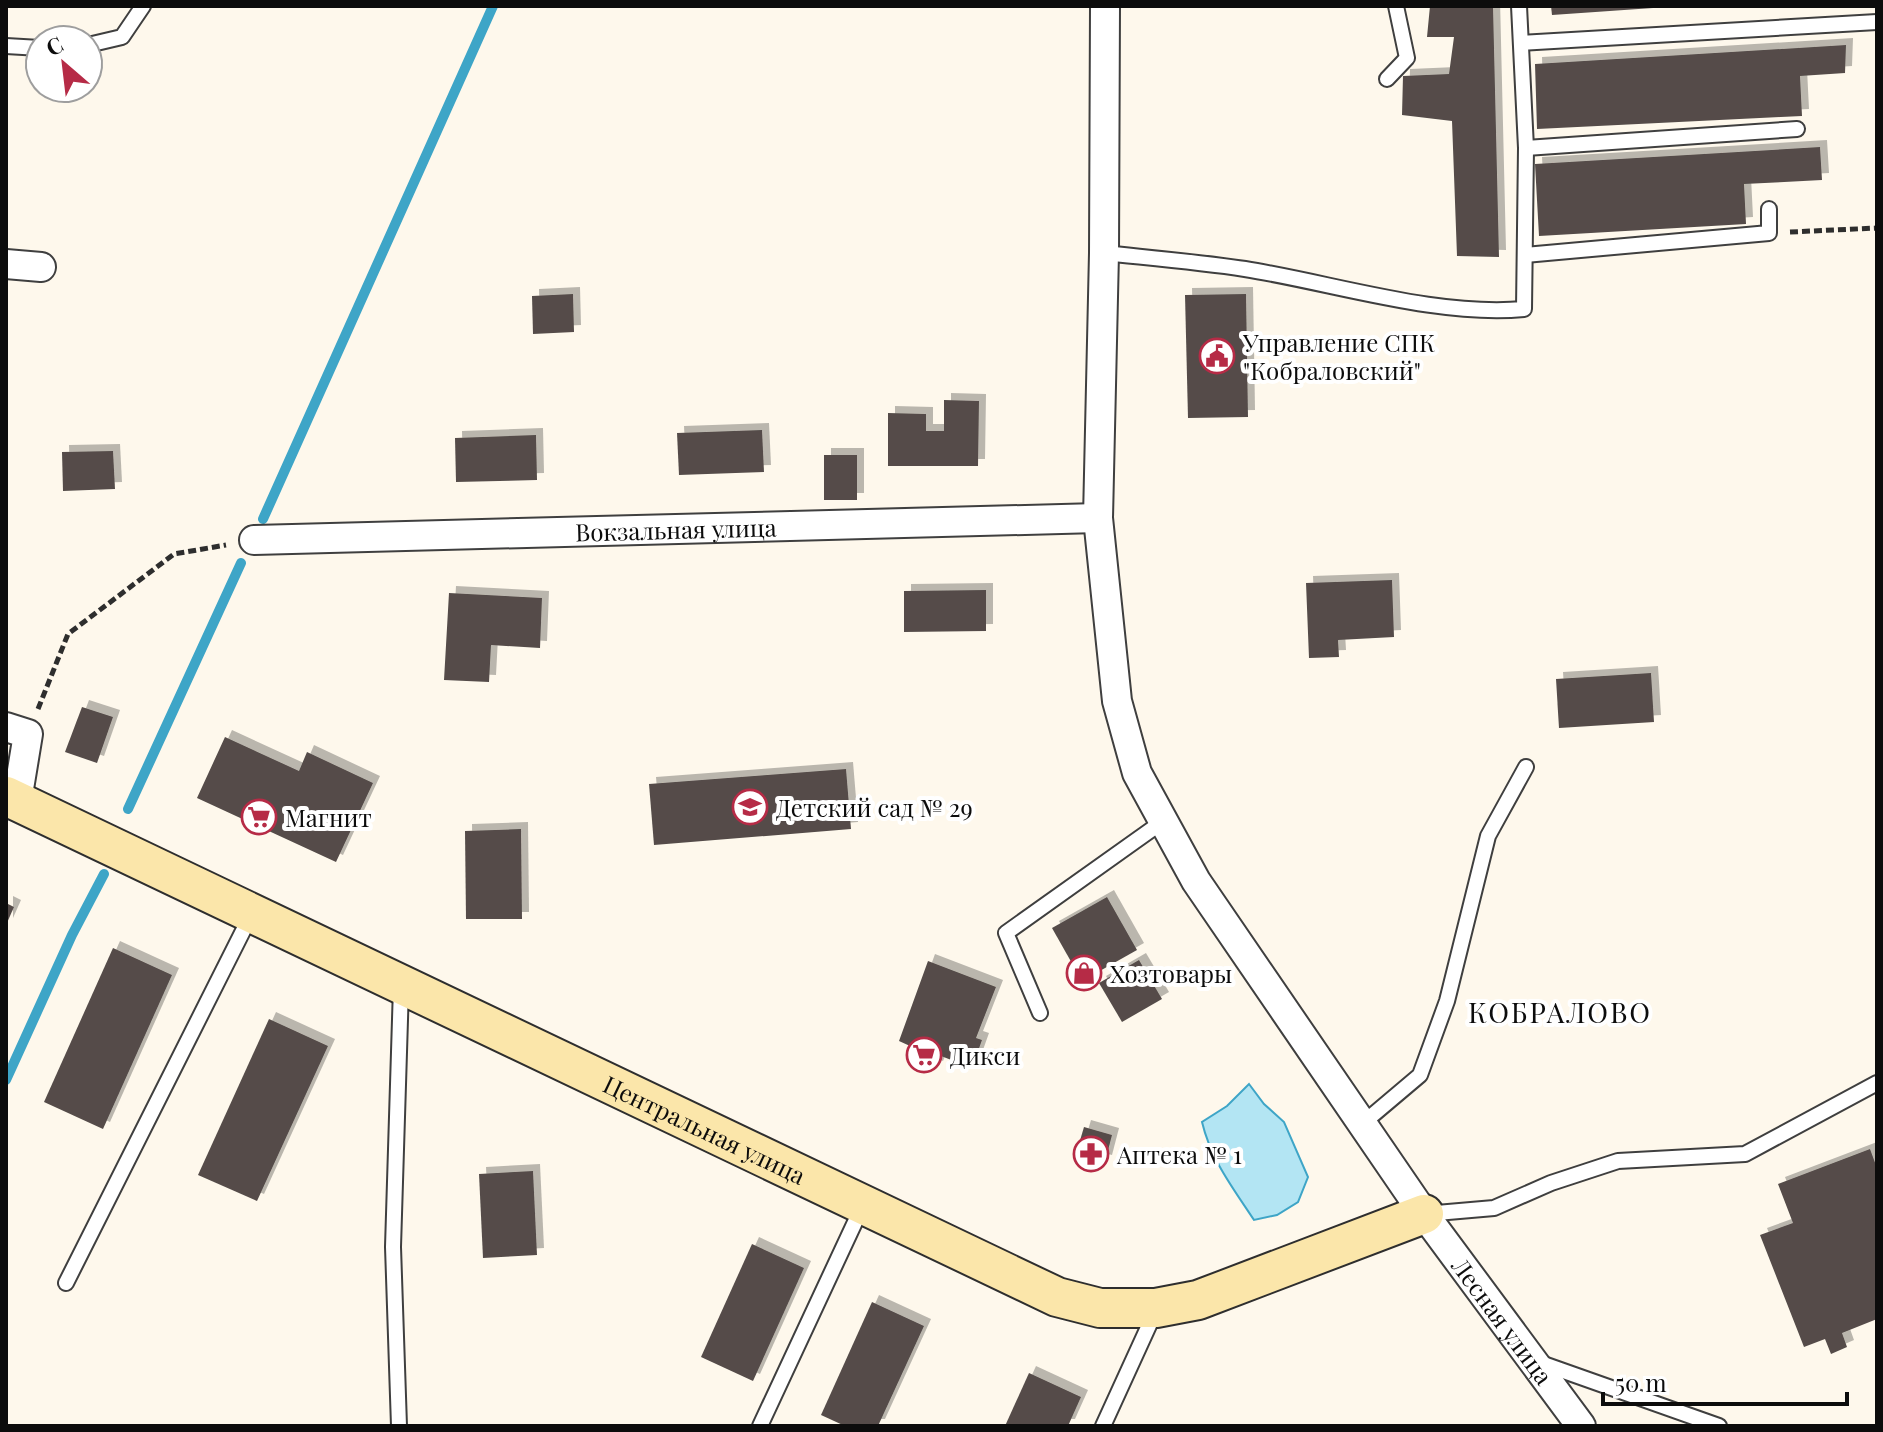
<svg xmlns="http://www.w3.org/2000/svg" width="1883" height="1432" font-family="'Playfair Display',serif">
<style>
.water{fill:#b3e5f3;stroke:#3ea5c7;stroke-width:2}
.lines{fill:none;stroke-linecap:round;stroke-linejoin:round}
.stream{stroke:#3ea5c7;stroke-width:10}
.building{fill:#544c49;filter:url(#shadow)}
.lane-casing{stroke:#3f3f3f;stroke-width:18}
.street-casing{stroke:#3f3f3f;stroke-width:32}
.secondary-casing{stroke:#2e2e2e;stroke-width:42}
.path{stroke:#2e2e2e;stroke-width:5;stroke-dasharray:8 4;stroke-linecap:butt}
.lane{stroke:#fff;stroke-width:14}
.street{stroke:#fff;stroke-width:28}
.secondary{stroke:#fbe6aa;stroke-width:38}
.labels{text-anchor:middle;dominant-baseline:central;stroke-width:8;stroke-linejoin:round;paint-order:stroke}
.poi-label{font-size:24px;fill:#0c0c0c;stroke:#fff;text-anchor:start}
.street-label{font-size:24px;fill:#0c0c0c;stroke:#fff}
.quarter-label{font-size:28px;letter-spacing:2px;fill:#0c0c0c;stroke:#fff}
</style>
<defs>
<filter id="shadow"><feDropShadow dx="7" dy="-7" stdDeviation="0" flood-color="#0004"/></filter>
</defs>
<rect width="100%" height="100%" fill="#fef8ec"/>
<path class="water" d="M1249 1084 1264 1104 1284 1122 1308 1177 1298 1202 1277 1215 1254 1220C1233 1188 1211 1160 1202 1122L1227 1106Z"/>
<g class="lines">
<g class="stream">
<polyline points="263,519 493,6"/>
<polyline points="128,809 241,563"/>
<polyline points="6,1080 72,935 104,874"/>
</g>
</g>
<g class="building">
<polygon points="1430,6 1493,6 1499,257 1457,256 1452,121 1402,115 1403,76 1449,74 1454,37 1427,37"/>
<polygon points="1551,6 1653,6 1653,8 1552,15"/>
<polygon points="1846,45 1845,73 1800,76 1802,116 1537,129 1535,64"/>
<polygon points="1820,147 1822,180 1744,184 1746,224 1539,236 1535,164"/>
<polygon points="573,294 574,332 533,334 532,296"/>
<polygon points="1246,294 1248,417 1188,418 1185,295"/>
<polygon points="944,400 979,401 978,466 888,466 888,413 926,414 926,431 944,431"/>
<polygon points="762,430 764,472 679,475 677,433"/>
<polygon points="536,435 537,480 456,482 455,438"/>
<polygon points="113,451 115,489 63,491 62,452"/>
<rect x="824" y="455" width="33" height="45"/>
<polygon points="1392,580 1394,637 1338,640 1339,657 1309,658 1306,583"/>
<polygon points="986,590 986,631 904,632 904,591"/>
<polygon points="449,593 542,598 540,648 491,645 489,682 444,680"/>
<polygon points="1651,673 1654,722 1559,728 1556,679"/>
<polygon points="82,707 113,717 97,763 65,752"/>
<polygon points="225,737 299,771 307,752 373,783 336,862 197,798"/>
<polygon points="846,769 851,829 654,845 649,784"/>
<polygon points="521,829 522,919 466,919 465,831"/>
<polygon points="1107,897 1137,950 1082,981 1052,928"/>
<polygon points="6,903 14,907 6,925"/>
<polygon points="113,948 172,975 103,1129 44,1102"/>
<polygon points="1139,960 1162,999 1122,1022 1099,983"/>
<polygon points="928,961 996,987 976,1038 982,1040 972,1068 941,1056 936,1068 906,1056 910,1046 899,1041"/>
<polygon points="269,1019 328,1046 257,1201 198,1175"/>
<polygon points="1084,1127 1112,1135 1105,1162 1076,1154"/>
<polygon points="1870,1149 1877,1168 1877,1319 1842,1333 1847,1347 1831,1354 1825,1339 1804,1347 1760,1235 1793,1223 1778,1184"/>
<polygon points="533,1171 537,1255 483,1258 479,1174"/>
<polygon points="752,1244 804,1268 753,1381 701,1357"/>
<polygon points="872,1302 924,1326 878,1426 845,1426 821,1415"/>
<polygon points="1029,1373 1081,1397 1068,1426 1005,1426"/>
</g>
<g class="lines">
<g class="lane-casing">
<g id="lane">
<polyline points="1521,43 1877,22"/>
<polyline points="88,45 122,37 143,6"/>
<polyline points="6,46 40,48"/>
<polyline points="1387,79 1407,58 1396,6"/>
<polyline points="1526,148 1797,129"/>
<path d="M1104 253C1151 258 1198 262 1245 269 1333 283 1436 317 1524 309L1526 148 1519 6"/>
<polyline points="1525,255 1769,233 1769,209"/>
<polyline points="1040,1013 1006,933 1162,822"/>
<polyline points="1362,1124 1420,1075 1447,1001 1488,836 1526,767"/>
<polyline points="1425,1214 1494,1208 1551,1183 1618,1161 1745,1154 1877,1083"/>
<polyline points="66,1283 251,915"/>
<polyline points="1538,1362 1719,1426"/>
<polyline points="399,1426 393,1247 401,987"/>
<polyline points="760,1426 863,1205"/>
<polyline points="1103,1426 1156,1310"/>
</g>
</g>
<g class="street-casing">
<g id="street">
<path id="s1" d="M1105 6 1104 253 1098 518 1117 701 1137 773 1196 881 1424 1214 1581 1426"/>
<polyline points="6,264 41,267"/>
<path id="s2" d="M254 540 1098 518"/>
<polyline points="6,727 28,734 17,801"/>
</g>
</g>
<g class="secondary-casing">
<g id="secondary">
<path id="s3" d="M6 796 1057 1297 1100 1308H1156L1198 1300 1424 1214"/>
</g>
</g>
<g class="path">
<polyline points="1790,232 1877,228"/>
<polyline points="38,709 68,634 174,554 226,545"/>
</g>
<use href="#lane" class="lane"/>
<use href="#street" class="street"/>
<use href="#secondary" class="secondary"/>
</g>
<defs>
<g id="civic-ring" transform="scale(1.8)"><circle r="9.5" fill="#fff" stroke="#b62b46" stroke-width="1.5"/><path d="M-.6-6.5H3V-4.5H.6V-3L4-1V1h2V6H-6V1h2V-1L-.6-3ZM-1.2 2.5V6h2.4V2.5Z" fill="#b62b46"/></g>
<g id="school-ring" transform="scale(1.8)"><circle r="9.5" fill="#fff" stroke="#b62b46" stroke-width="1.5"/><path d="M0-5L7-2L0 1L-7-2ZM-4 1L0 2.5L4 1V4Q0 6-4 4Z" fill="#b62b46"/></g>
<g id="supermarket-ring" transform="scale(1.8)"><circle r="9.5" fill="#fff" stroke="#b62b46" stroke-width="1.5"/><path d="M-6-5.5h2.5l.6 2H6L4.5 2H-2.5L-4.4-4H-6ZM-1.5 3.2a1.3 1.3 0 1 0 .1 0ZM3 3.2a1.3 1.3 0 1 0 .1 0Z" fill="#b62b46"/></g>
<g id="shop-ring" transform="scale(1.8)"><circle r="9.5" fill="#fff" stroke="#b62b46" stroke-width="1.5"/><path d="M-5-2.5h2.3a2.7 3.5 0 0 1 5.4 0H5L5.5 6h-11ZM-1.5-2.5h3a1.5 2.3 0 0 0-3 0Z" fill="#b62b46"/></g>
<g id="pharmacy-ring" transform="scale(1.8)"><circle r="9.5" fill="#fff" stroke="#b62b46" stroke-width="1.5"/><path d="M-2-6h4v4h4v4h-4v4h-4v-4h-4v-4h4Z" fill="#b62b46"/></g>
</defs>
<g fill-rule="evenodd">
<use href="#civic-ring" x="1217" y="356"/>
<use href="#school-ring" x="750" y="807"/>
<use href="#supermarket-ring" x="259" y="817"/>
<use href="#shop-ring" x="1084" y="973"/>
<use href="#supermarket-ring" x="924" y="1055"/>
<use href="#pharmacy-ring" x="1091" y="1154"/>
</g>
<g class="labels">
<g class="poi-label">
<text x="1243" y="342">Управление СПК<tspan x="1243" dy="28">"Кобраловский"</tspan></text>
<text x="776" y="807">Детский сад № 29</text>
<text x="285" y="817">Магнит</text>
<text x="1110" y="973">Хозтовары</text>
<text x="950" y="1055">Дикси</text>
<text x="1117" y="1154">Аптека № 1</text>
</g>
<g class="street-label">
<text stroke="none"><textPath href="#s2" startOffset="422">Вокзальная улица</textPath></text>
<text stroke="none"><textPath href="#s3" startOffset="774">Центральная улица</textPath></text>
<text stroke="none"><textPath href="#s1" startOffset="1430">Лесная улица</textPath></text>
</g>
<g class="quarter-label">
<text x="1560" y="1011">КОБРАЛОВО</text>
</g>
</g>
<rect width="1883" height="1432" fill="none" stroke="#0c0c0c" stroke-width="16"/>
<g transform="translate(64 64) rotate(332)"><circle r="38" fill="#ffffff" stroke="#9e9e9e" stroke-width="2"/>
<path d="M0-6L14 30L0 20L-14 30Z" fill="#b62b46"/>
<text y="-12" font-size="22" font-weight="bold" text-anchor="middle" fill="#0c0c0c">С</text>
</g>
<path d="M1603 1392v12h244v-12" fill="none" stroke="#0c0c0c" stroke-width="4"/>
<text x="1615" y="1392" font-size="24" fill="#0c0c0c" stroke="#ffffff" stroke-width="6" paint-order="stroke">50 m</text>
</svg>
